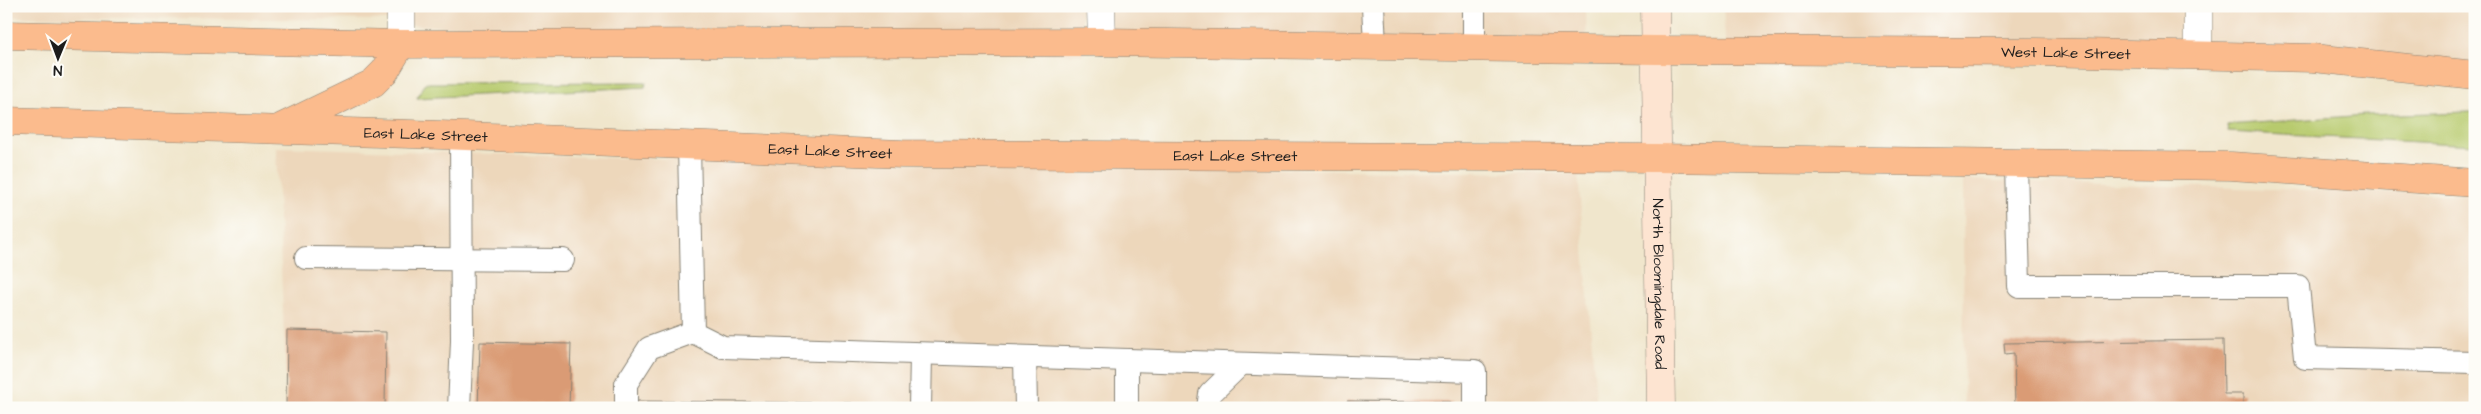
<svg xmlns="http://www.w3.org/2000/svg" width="2481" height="414" font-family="'Architects Daughter',sans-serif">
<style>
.built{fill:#edd7bb}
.green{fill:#b7ca6d;stroke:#6a7344}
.building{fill:#da9b74}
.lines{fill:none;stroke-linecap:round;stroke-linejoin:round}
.lane-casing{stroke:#868174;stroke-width:24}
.street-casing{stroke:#868174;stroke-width:29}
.secondary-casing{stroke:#868174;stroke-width:29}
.primary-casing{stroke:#868174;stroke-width:29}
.lane{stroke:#fff;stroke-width:22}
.street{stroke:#fff;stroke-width:28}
.secondary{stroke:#fde4d1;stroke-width:28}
.primary{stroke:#fbbb8d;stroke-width:28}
.labels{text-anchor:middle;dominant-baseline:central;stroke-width:4.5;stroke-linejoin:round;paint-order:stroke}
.street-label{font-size:15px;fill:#1c1c1c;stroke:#fdfcf7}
</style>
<rect width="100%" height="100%" fill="#fdfcf7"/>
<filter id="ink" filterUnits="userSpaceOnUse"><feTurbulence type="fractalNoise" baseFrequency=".02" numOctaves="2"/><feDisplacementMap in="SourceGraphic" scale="10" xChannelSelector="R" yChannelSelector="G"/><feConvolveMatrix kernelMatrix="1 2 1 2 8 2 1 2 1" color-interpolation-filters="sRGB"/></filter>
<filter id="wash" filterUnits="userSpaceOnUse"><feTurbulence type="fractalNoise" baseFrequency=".0096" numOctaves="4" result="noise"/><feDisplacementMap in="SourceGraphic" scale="20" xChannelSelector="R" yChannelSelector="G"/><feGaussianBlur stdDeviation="1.12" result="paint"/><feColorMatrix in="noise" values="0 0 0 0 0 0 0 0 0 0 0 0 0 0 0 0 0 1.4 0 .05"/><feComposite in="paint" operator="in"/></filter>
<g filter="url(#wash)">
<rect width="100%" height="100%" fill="#f0e6cc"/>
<g class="built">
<polygon points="6,6 389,6 390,20 6,17"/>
<polygon points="409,6 1081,6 1083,55 409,25"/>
<polygon points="1102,6 1586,6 1587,51 1329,59 1104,54"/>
<polygon points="1723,6 2183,6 2183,66 1726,54"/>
<polygon points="2200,6 2475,6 2475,67 2199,63"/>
<polygon points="276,147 617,158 1578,174 1597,408 287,408"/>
<polygon points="1963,180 2475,195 2475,408 1964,408"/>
</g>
<g class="green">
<polygon points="646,82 645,87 417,98 425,83"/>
<polygon points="2470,112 2475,112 2475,145 2228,132 2227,125 2366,115"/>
</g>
<g id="blocks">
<g class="building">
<polygon points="287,330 386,332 385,408 286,408"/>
<polygon points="2223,340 2224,394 2243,394 2243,408 2015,408 2014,353 2005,354 2004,343"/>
<polygon points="480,342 571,344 569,408 478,408"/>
<polygon points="637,401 852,403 852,408 637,408"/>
<polygon points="1347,401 1451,402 1450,408 1347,408"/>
<polygon points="158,404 186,406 186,408 158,408"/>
</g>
</g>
</g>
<g filter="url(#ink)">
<use href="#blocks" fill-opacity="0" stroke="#868174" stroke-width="1"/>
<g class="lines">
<g class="lane-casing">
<g id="lane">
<polyline points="1373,6 1375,44"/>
<polyline points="1474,46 1474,6"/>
<polyline points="689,146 693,332 723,347 1475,371 1475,408"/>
<polyline points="2016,164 2019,286 2298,286 2305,358 2475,362"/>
<polyline points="306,258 563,260"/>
<polyline points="1025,357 1026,408"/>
<polyline points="459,408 462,341 461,136"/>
<polyline points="626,408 626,384 649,348 693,332"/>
<polyline points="920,408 921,354"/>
<polyline points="1127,408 1127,360"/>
<polyline points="1208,408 1210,394 1241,364"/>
</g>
</g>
<g class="street-casing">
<g id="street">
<polyline points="401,6 401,44"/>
<polyline points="1101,6 1102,42"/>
<polyline points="2198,54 2198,6"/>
</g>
</g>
<g class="secondary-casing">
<g id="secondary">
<path id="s1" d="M1655 6 1661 408"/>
</g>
</g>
<g class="primary-casing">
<g id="primary">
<path id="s2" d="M6 35 401 44 1102 42 1656 50 2037 52 2313 58 2475 75"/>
<path id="s3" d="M6 121 441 135 902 154 1656 158 2231 166 2475 183"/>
<polyline points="282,127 373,83 385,71 401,44"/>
</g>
</g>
<use href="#lane" class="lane"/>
<use href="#street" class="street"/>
<use href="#secondary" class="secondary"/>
<use href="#primary" class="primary"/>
</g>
</g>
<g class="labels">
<g class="street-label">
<text stroke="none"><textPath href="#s2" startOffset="2060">West Lake Street</textPath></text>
<text stroke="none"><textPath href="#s3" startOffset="420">East Lake Street</textPath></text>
<text stroke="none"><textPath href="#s3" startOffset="825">East Lake Street</textPath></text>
<text stroke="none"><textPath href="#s3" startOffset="1230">East Lake Street</textPath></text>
<text stroke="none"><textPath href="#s1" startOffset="278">North Bloomingdale Road</textPath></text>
</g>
</g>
<rect width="2481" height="414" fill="none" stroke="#fdfcf7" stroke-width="25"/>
<g transform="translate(58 58) rotate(181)" stroke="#fdfcf7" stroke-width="4" paint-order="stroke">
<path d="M0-4L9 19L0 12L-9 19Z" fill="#1c1c1c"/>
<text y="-8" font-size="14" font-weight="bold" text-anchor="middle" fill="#1c1c1c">N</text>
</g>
</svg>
